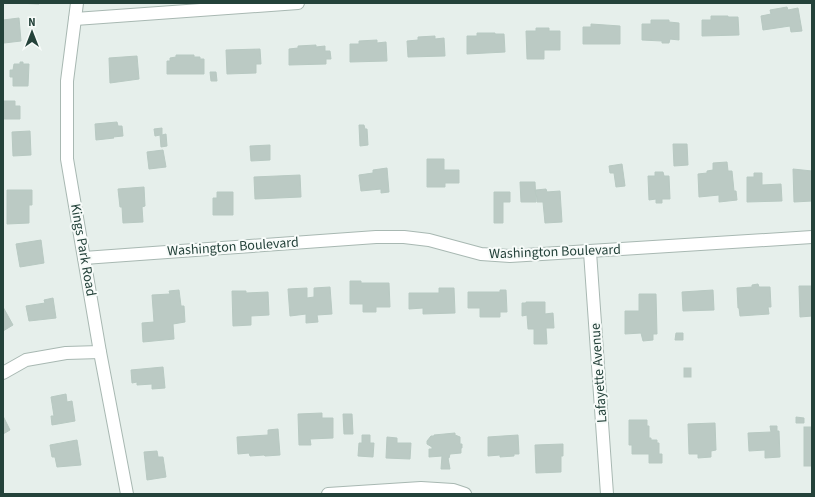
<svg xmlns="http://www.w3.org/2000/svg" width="815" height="497" font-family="'Source Sans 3',sans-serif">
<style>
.building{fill:#bbcac4;stroke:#b8c9c2}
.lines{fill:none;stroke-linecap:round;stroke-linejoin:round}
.minor-casing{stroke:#a8b8b2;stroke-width:14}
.minor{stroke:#fff;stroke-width:12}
.labels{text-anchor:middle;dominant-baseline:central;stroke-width:4;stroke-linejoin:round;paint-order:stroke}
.street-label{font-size:14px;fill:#24423a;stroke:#f7fbf9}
</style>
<rect width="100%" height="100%" fill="#e6efeb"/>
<g class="building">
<polygon points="16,3 39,3 39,4"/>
<polygon points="787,7 788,10 798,8 802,31 791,32 790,26 763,30 761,16 771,14 770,10"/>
<polygon points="711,16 728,16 728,17 738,17 739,35 702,36 702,20 711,20"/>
<polygon points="19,18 21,41 4,43 3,20"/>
<polygon points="651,20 669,20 669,22 679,23 679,40 670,39 669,43 662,43 662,41 642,40 642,24 651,24"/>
<polygon points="591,24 620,26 620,44 583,44 583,27 591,27"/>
<polygon points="536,28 549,28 549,31 560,31 560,50 544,50 544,59 527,59 526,31 536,31"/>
<polygon points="477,33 495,33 495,34 504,34 505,52 467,54 467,36 477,36"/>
<polygon points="435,36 435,39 444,38 445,56 408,57 407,41 418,40 418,37"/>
<polygon points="377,40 377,43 386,42 387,61 350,62 350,44 359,44 359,41"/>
<polygon points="316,45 316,47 325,46 325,51 330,51 331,59 326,59 326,64 289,65 289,49 298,48 298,46"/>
<polygon points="260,49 261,64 256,64 256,73 227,74 226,50"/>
<polygon points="176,55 194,55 194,57 200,57 200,59 204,59 204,74 167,74 167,61 170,61 170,58 176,57"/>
<polygon points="137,56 139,79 110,83 109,58"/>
<polygon points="20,62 23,62 23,64 29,64 28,86 13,86 13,77 10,77 10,70 13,70 14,64 20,64"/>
<polygon points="210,72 216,72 217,81 211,81"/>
<polygon points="3,101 15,101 15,106 20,106 20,119 3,119"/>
<polygon points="117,122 118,126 122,126 123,136 113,137 114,138 96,140 95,124"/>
<polygon points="359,125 364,125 365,129 367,129 368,145 360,146"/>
<polygon points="162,128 162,135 166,134 167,146 161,147 160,135 155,136 154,129"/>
<polygon points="30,131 31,155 13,156 12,132"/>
<polygon points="673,144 687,144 688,165 674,166"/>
<polygon points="270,145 270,160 251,161 250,146"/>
<polygon points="163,150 166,167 149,169 147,152"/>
<polygon points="427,159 444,159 444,170 459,170 459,183 445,183 445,187 427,187"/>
<polygon points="727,162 728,171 732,171 734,191 736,191 737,200 719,202 719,195 699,197 698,174 707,173 707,171 713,170 713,163"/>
<polygon points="622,164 625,186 616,187 614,173 610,173 609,166"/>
<polygon points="387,168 389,192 381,193 381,189 361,191 359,175 373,173 373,170"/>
<polygon points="793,169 812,171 812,201 794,202"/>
<polygon points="655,172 663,172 664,176 669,176 670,199 662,199 662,203 656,203 656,199 649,200 648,176 655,176"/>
<polygon points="754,173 762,173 762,185 781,184 782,201 747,202 747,177 754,177"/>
<polygon points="300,175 301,197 255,199 254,177"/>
<polygon points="520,182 535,182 536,202 521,202"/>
<polygon points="144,187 145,206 142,207 143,222 123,223 122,207 120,207 118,189"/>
<polygon points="546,189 547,192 560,191 562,222 545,223 543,202 537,202 536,190"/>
<polygon points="7,190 32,190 32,205 29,205 29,223 7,224"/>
<polygon points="217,192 233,192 233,215 213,215 213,198 217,198"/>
<polygon points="494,192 510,192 510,202 503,202 503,223 494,223"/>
<polygon points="41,240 44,263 20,267 16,244"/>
<polygon points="350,281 361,281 361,283 389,283 390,307 376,307 376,312 363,312 363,304 350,304"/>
<polygon points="758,284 759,287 770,287 771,307 768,307 769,314 740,316 739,308 738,308 737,288 752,287 752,285"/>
<polygon points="799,286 812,286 812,316 800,317"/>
<polygon points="330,287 332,314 317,315 318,322 306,323 306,314 290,316 288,289 307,288 307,298 314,297 314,288"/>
<polygon points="439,288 454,288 455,313 423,314 423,308 409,309 409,293 439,293"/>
<polygon points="179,290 181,306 184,306 185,322 173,324 174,339 143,342 142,323 154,322 152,295 170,294 169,291"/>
<polygon points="500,290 506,290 507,312 500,312 500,317 480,317 480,308 468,308 468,292 500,292"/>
<polygon points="713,290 714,310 683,311 682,292"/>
<polygon points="232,291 246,291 246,293 268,292 269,315 251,316 251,325 233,326"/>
<polygon points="639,294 656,294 657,334 653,334 653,340 643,341 641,333 625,334 625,311 639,311"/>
<polygon points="53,298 56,318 29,321 26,306 45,303 44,300"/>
<polygon points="526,302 545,302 545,314 553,313 554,328 546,328 547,344 534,344 534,329 528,329 527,315 522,316 522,303 526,303"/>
<polygon points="3,307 13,325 3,331"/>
<polygon points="676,333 683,333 683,340 675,340"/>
<polygon points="163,367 165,388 152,389 152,384 137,385 137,382 132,383 131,370"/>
<rect x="684" y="368" width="7" height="9"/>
<polygon points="66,394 67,402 72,401 75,421 52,425 51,416 54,416 51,397"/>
<polygon points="322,413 322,418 333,418 333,438 310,439 311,445 299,445 298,414"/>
<polygon points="343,414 352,414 353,434 344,434"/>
<polygon points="3,416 10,430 3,434"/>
<polygon points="796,417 804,418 804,423 796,423"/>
<polygon points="629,420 647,420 647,426 649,426 649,438 651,438 651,440 657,440 657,443 659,443 659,454 662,454 662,463 649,463 649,454 632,454 632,445 629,445"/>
<polygon points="715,423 716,450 711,451 711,457 698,458 698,454 689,454 688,424"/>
<polygon points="770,426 777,426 777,431 779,431 780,457 765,458 765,450 749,451 748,433 771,432"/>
<rect x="804" y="427" width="8" height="39"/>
<polygon points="278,429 280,455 265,456 264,455 250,456 249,453 238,454 237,437 268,435 268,430"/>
<polygon points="455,433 455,435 460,437 460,444 462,444 462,448 461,448 461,453 450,454 449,458 448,458 450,469 441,469 442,456 429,457 429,449 432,449 432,447 427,444 427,441 431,436 434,436 434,435"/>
<polygon points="362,435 370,435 370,443 374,443 373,457 358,456 359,443 362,443"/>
<polygon points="518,435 519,454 514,454 514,456 500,457 500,455 488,456 488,437"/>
<polygon points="387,437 397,438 397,443 411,443 410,459 386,458"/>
<polygon points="77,440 81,465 57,467 55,457 52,457 50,445"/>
<polygon points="563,444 563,456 561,456 561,472 536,473 535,445"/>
<polygon points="157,451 158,457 163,457 166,477 147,480 144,452"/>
</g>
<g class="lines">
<g class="minor-casing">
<g id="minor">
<polyline points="77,3 67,81 67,159 100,352 127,494"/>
<polyline points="75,19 298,3"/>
<polyline points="590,252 607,494"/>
<polyline points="84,258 376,237 404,237 429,240 481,254 510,256 812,237"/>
<polyline points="3,373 26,360 66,353 100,352"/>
<polyline points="328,494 421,488 453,490 465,494"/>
</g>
</g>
<use href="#minor" class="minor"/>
</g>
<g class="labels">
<g class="street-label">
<text transform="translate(233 247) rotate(-4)">Washington Boulevard</text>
<text transform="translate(83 250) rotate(80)">Kings Park Road</text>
<text transform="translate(555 252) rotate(-2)">Washington Boulevard</text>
<text transform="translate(599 373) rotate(-94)">Lafayette Avenue</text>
</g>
</g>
<rect width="815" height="497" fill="none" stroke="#24423a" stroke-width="8"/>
<g transform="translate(32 32)" stroke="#f7fbf9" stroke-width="3" paint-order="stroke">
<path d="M0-3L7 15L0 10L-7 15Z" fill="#24423a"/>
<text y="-6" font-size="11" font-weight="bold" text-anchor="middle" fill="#24423a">N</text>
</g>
</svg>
